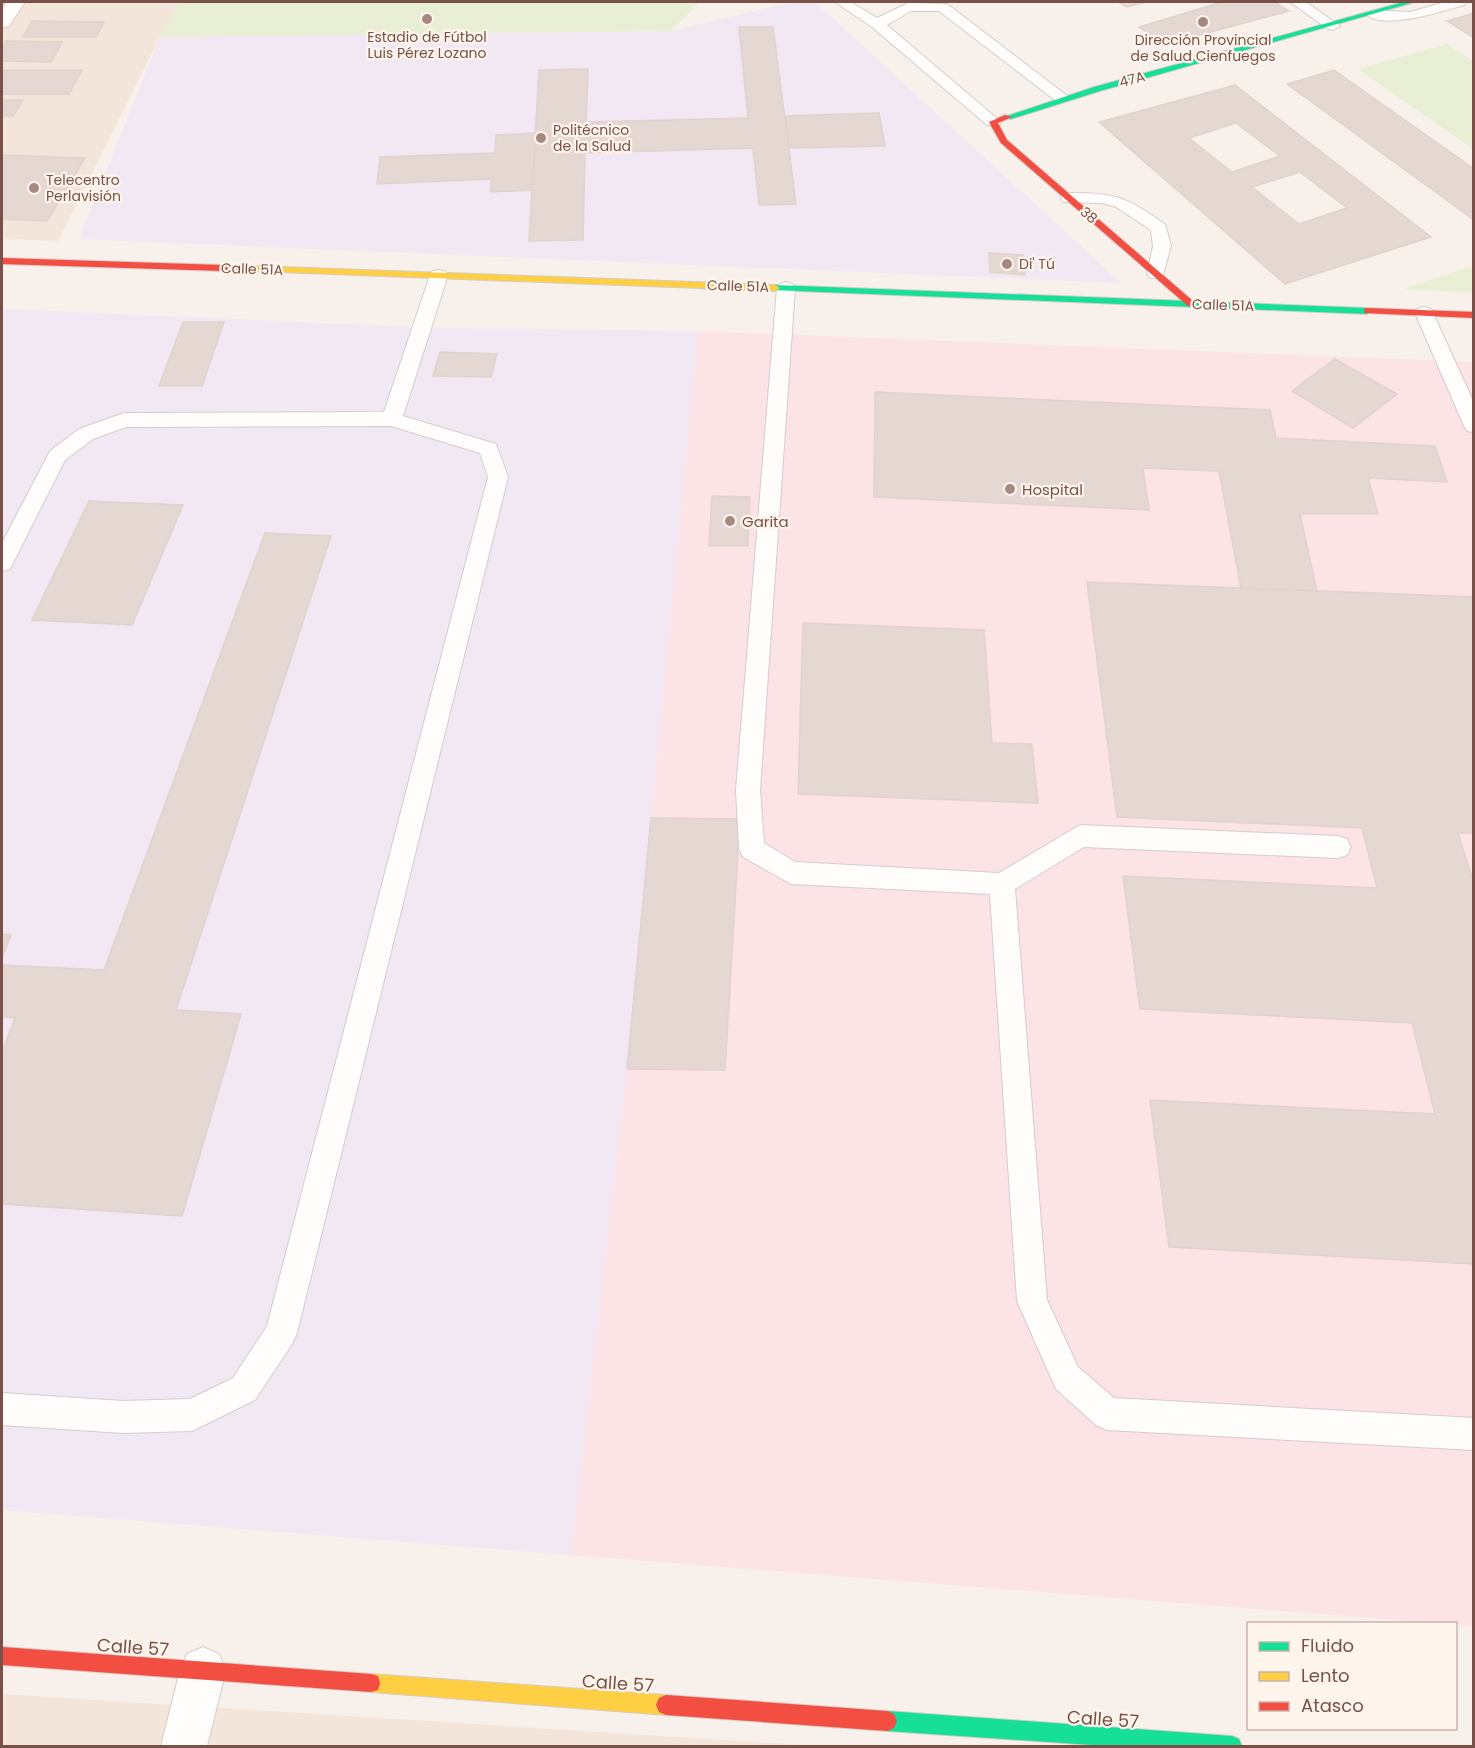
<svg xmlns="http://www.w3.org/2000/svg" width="1475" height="1748" font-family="Poppins,sans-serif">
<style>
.residential{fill:#f4e5db}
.education{fill:#f2e8f3}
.medical{fill:#fbe3e6}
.green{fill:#e8efd4}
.building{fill:#e5d7d1;stroke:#e1d2cc;stroke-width:1.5;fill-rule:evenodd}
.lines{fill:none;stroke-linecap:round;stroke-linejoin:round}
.lane-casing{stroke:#d6ccc8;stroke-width:2}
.street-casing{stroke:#d6ccc8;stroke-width:2}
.fast-casing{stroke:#d8ccc7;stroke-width:2}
.slow-casing{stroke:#d8ccc7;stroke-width:2}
.jam-casing{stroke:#d8ccc7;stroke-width:2}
.lane{fill:#fefdfc;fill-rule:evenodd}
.street{fill:#fefdfc;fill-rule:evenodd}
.fast{fill:#16e098;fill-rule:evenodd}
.slow{fill:#ffcf43;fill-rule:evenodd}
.jam{fill:#f24e42;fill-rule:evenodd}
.poi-dot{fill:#a58981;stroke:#fff5ed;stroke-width:2}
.labels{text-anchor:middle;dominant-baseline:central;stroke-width:4.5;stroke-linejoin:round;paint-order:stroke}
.far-poi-label{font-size:14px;fill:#795148;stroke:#fff5ed;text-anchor:start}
.far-street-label{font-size:14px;fill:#795148;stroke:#fff5ed}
.poi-label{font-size:15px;fill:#795148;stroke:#fff5ed;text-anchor:start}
.near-street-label{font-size:18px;fill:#795148;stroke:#fff5ed}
</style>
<rect width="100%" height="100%" fill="#f8f1eb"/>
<g class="residential">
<polygon points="2,2 180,2 160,37 58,241 2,239"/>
<polygon points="2,1694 819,1746 2,1746"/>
</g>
<g class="education">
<polygon points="792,2 815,2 1121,283 79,239 160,37 671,31"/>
<polygon points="2,309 436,328 698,331 627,1069 571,1555 2,1510"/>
</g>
<polygon class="medical" points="698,331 1473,362 1473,1626 571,1555 627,1069"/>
<g class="green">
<polygon points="180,2 700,2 671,31 160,37"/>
<polygon points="1447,44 1473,61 1473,149 1358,69"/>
<polygon points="1473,266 1473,293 1404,289"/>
</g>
<g class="building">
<polygon points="1118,2 1146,2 1127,7"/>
<polygon points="1222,2 1274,2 1289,11 1163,45 1139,27"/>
<polygon points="1474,13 1474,38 1447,21"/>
<polygon points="32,21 104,22 96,37 23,37"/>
<polygon points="739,27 773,27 796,204 759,205 753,148 585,153 583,240 529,241 539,70 588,69 586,122 748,118"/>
<polygon points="6,41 62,42 51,62 2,61 2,49"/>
<polygon points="2,70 82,70 69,94 2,94"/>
<polygon points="1334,70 1474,169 1474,220 1287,84"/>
<path d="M1235 85 1431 237 1285 284 1099 122ZM1236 123 1280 156 1232 172 1189 138ZM1300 172 1347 208 1299 224 1252 187Z"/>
<polygon points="2,100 23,100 13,116 2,116"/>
<polygon points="879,113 885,146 789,148 785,116"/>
<polygon points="536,133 532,190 491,192 491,179 377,184 380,157 495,153 496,135"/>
<polygon points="2,155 85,158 47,221 2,219"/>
<polygon points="989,253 1023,255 1025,275 990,272"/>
<polygon points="183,322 224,322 202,386 159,386"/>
<polygon points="440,352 497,354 491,377 433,376"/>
<polygon points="1335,359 1397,394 1353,428 1292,391"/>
<polygon points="875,392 1270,410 1276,438 1435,446 1447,482 1368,478 1378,514 1300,514 1317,591 1241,588 1219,471 1143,468 1149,510 874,497"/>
<polygon points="712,496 750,497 748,546 709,546"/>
<polygon points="89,501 183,505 132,625 32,620"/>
<polygon points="265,533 331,536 176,1010 241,1014 182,1216 2,1204 2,1052 15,1018 2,1017 2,965 104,970"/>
<polygon points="1087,582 1474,597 1474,833 1458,833 1474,883 1474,1264 1169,1247 1150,1100 1435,1114 1412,1023 1140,1009 1123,876 1377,888 1362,828 1117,817"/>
<polygon points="803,623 984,630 992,743 1032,744 1038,803 798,794"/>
<polygon points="651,818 740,819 725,1070 627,1069"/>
<polygon points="2,934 11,935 2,958"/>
</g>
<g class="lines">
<g class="lane-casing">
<g id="lane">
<polygon points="835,2 851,2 877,18 908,3 947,4 1070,98 1068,101 1056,101 939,11 911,11 887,25 1001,122 999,125 987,125 872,27"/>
<polygon points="1290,2 1306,2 1340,26 1333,30 1328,29"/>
<path d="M1445 2H1466L1464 5C1443 11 1382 31 1366 14L1373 10 1410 12Z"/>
<path d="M1069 193C1118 193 1125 197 1165 224L1171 246 1162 278H1150L1147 274 1153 246 1151 230 1116 207 1102 203 1063 202 1061 198 1063 194Z"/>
<polygon points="439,270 445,271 448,275 403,416 496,444 508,477 297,1333 292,1344 255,1400 192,1431 123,1433 2,1425 2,1393 123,1401 190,1399 233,1378 267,1326 488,477 480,453 391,426 126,427 93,439 65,460 13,563 10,569 2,571 2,543 50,451 79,429 124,413 384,412 430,275 433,271"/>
<polygon points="786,282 792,284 795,288 760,790 764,843 795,862 999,873 1080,825 1338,836 1347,839 1351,847 1347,855 1338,858 1084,847 1015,889 1047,1300 1078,1367 1114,1398 1474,1418 1474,1450 1107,1430 1096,1425 1056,1389 1017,1301 990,894 791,884 743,857 739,849 736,790 777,288 780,284"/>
<polygon points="1424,307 1431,309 1433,313 1474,403 1474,432 1467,431 1464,426 1415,313 1417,309"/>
</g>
</g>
<g class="street-casing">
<g id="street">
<polygon points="7,2 25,2 9,26 2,28 2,9"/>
<polygon points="203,1647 219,1654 226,1670 207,1746 161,1746 180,1670 187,1654"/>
</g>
</g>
<g class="fast-casing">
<g id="fast">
<polygon points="1404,2 1415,2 1100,91 1011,119 1004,117 1094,87"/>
<polygon points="775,285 1367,308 1372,311 1367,314 772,290 770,288"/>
<polygon points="887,1711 1232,1736 1239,1739 1242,1746 1106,1746 887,1731 880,1728 877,1721 880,1714"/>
</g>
</g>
<g class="slow-casing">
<g id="slow">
<polygon points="254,266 775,285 780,288 775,291 251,271 251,267"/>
<polygon points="371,1674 666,1695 673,1698 676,1705 673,1712 666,1715 371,1692 364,1690 362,1683 364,1676"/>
</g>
</g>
<g class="jam-casing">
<g id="jam">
<polygon points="1005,115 1012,117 998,123 1007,140 1194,302 1194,306 1188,306 1001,143 989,122"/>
<polygon points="2,258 254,266 259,269 254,272 2,264"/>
<polygon points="1367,308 1474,312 1474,318 1364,313 1364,309"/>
<polygon points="2,1647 371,1674 378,1676 380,1683 378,1690 371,1692 2,1665"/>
<polygon points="666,1695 887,1711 894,1714 897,1721 894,1728 887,1731 666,1715 659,1712 656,1705 659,1698"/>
</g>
</g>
<use href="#lane" class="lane"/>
<use href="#street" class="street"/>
<use href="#fast" class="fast"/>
<use href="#slow" class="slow"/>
<use href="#jam" class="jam"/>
</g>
<g class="poi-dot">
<circle cx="427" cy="19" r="6"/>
<circle cx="1203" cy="22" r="6"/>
<circle cx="541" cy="138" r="6"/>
<circle cx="34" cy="188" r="6"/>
<circle cx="1007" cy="264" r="6"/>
<circle cx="1010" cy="489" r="6"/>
<circle cx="730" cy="521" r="6"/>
</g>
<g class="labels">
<g class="far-poi-label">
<text x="427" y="37" text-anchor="middle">Estadio de Fútbol<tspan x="427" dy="16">Luis Pérez Lozano</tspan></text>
<text x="1203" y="40" text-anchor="middle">Dirección Provincial<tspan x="1203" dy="16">de Salud Cienfuegos</tspan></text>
<text x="553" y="130">Politécnico<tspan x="553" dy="16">de la Salud</tspan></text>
<text x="46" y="180">Telecentro<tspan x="46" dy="16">Perlavisión</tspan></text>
<text x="1019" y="264">Di' Tú</text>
</g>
<g class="far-street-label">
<text transform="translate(1132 79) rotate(-15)">47A</text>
<text transform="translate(1089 215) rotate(41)">38</text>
<text transform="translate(252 269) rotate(2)">Calle 51A</text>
<text transform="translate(738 286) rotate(2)">Calle 51A</text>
<text transform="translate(1223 305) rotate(2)">Calle 51A</text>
</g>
<g class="poi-label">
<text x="1022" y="489">Hospital</text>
<text x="742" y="521">Garita</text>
</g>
<g class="near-street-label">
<text transform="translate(133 1647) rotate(4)">Calle 57</text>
<text transform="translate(618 1683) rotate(4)">Calle 57</text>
<text transform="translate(1103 1719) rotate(4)">Calle 57</text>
</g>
</g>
<rect width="1475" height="1748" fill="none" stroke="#795148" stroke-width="6"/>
<rect x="1247" y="1622" width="210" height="108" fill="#fff5ed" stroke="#c9b3ab" stroke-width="1.5"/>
<rect x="1259" y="1642" width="30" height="9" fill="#16e098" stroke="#c9b3ab" stroke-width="1.5"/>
<text x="1301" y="1652" font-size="18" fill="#795148">Fluido</text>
<rect x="1259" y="1672" width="30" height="9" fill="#ffcf43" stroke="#c9b3ab" stroke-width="1.5"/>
<text x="1301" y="1682" font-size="18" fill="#795148">Lento</text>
<rect x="1259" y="1702" width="30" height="9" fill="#f24e42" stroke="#c9b3ab" stroke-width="1.5"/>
<text x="1301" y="1712" font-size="18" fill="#795148">Atasco</text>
</svg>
